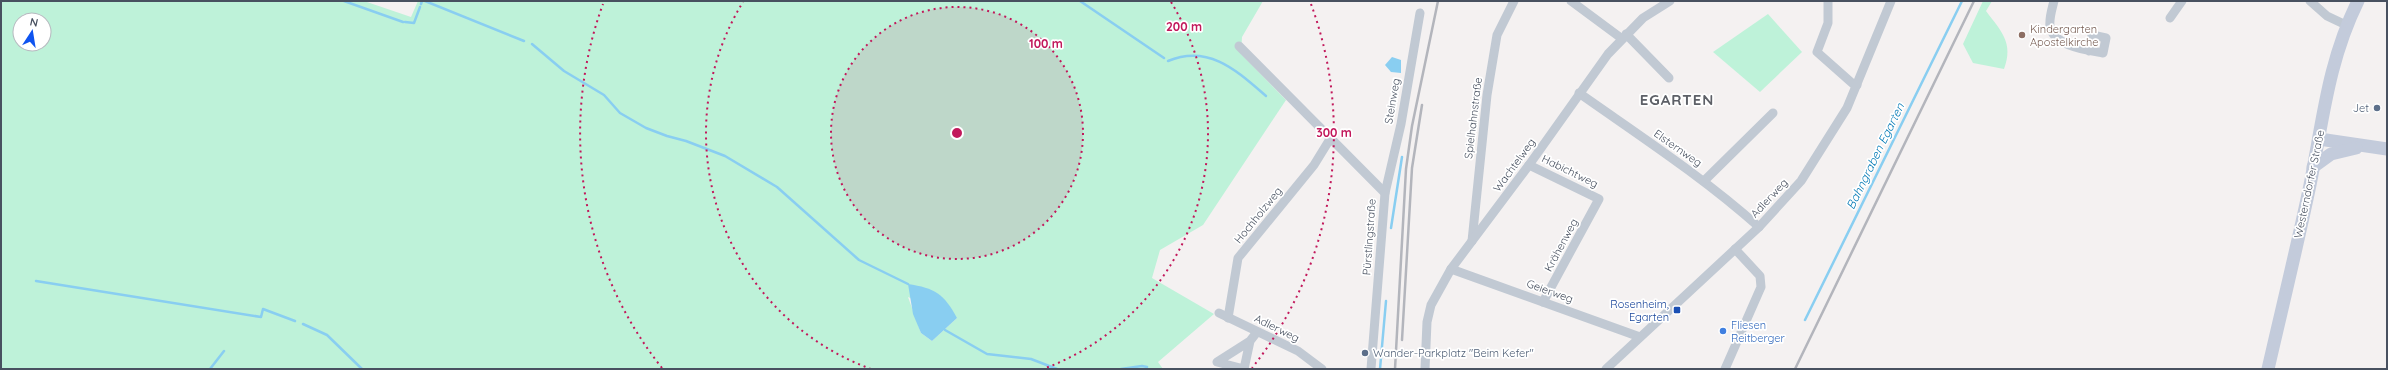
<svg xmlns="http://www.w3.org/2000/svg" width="2388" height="370" font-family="Quicksand,sans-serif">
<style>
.green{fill:#bef2d9;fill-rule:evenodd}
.water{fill:#89cef1}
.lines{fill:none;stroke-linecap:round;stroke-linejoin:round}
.stream{stroke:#89cef1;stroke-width:2.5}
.street{stroke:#c1c9d3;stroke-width:9}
.secondary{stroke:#c3cbdb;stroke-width:13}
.rail{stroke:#b3b5bc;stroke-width:2.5}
.ring{fill:none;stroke:#c2185b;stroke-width:2;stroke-dasharray:2 4}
.education-dot{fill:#8d6e63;stroke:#fff;stroke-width:1.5}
.service-dot{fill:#5c6f8a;stroke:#fff;stroke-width:1.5}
.transit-dot{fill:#1a4fb4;stroke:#fff;stroke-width:1.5}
.shop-dot{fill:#3f7fe0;stroke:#fff;stroke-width:1.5}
.labels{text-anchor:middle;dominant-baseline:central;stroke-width:3.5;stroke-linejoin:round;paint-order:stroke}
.education-label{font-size:11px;fill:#785e54;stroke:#fff;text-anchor:start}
.street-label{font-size:11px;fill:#485160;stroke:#fff}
.service-label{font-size:11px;fill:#4e5e75;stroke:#fff;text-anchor:end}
.transit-label{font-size:11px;fill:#164399;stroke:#fff;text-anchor:end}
.shop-label{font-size:11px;fill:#366cbe;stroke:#fff;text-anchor:start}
.water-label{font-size:12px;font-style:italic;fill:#047ab6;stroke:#fff}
.district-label{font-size:15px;font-weight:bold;letter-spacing:1px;fill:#5d6067;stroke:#fff}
.centre{fill:#c2185b;stroke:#fff;stroke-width:2}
.ring-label{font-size:12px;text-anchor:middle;font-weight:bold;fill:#c2185b;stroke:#fff;stroke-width:3.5;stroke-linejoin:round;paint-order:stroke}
</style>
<rect width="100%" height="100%" fill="#f4f1f1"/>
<g class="green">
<path d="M1 1H364L411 17 418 1H1263L1242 37 1241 54 1286 100 1203 225 1160 250 1152 278 1214 314 1158 362 1163 369H1ZM20 20H44V44H20ZM908 297 957 318 932 341 921 333Z"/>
<path d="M1983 1H1992L1986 11C2001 31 2014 43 2004 69L1973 63 1963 44Z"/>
<polygon points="1768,14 1802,52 1760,92 1713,52"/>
</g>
<g class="water">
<polygon points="1392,57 1401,60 1401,73 1391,72 1385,65"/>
<path d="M908 284C935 288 944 294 957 318L932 341 921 333 913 314Z"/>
</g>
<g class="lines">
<g class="stream">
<polyline points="344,1 403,22"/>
<polyline points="425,1 524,41"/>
<polyline points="1080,1 1164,58"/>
<polyline points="421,4 422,1"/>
<polyline points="405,22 414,23 420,7"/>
<polyline points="532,44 564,71 604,95 620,113 646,128 667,136 686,141 725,156 777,187 859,260 908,284"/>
<path d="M1168 61C1209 44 1237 71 1266 96"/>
<polyline points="1391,228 1402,157"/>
<polyline points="36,281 261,317 263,309 295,321"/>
<polyline points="1805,320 1962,1"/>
<polyline points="303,324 327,335 362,369"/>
<polyline points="945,330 987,354 1031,359 1057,369"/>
<polyline points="210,369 224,351"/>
<polyline points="1121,369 1142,366 1147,367"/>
<polyline points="1380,369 1386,301"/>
</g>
<g class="street">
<polyline points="1571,1 1621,38"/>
<polyline points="1828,1 1828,23 1817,52 1852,83 1857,85"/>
<path d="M2054 1C2052 9 2049 18 2050 26 2053 46 2087 50 2103 53L2106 38 2092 35 2089 51"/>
<polyline points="2310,1 2327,16 2346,25"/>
<polyline points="2170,18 2182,1"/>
<polyline points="1626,34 1669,78"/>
<polyline points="1239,46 1385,193"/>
<path d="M1579 93C1640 136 1703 177 1759 227"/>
<polyline points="1529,165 1599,199 1543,302"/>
<polyline points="1704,181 1773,113"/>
<polyline points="1472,241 1487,95 1497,35 1514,1"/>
<polyline points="1451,269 1640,337"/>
<polyline points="1219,313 1298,351 1322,369"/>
<polyline points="1228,318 1238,258 1314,165 1330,139"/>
<polyline points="1250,341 1217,362 1244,369 1250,341 1257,332"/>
<polyline points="1371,369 1385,193 1401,124 1420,13"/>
<polyline points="1425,369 1427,322 1431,305 1451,269 1529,165 1608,54 1643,18 1670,1"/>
<polyline points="1606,369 1759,227 1801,181 1847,108 1891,1"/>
<polyline points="1725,369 1761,287 1760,276 1735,249"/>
</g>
<g class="secondary">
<polyline points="2319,139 2387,149"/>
<polyline points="2313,167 2331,154 2356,148"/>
<path d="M2268 369C2282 308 2297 247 2310 185 2323 120 2328 62 2358 1"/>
</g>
<g class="rail">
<polyline points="1402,340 1412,168 1422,105"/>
<polyline points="1395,369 1406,169 1412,126 1438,1"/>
<polyline points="1795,369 1974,1"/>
</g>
</g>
<circle cx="957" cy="133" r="126" fill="#c2185b" fill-opacity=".12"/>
<g class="ring">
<circle cx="957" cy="133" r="126"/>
<path d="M871 369A251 251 0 0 1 743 2M1171 2A251 251 0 0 1 1043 369"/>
<path d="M662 368A377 377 0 0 1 603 4M1311 4A377 377 0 0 1 1252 368"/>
</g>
<circle class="education-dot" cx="2022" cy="35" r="4"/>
<g class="service-dot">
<circle cx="2377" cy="108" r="4"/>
<circle cx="1365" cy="353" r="4"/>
</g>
<rect class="transit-dot" x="1673" y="306" width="8" height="8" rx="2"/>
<circle class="shop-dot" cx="1723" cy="331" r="4"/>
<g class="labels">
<g class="education-label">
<text x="2030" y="29">Kindergarten<tspan x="2030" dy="13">Apostelkirche</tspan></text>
</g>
<g class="street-label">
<text transform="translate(1392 101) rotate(-80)">Steinweg</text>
<text transform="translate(1473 118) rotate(-83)">Spielhahnstraße</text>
<text transform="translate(1678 148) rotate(35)">Elsternweg</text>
<text transform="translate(1514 165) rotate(-54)">Wachtelweg</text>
<text transform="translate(1570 171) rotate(26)">Habichtweg</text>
<text transform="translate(2309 184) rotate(-78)">Westerndorfer Straße</text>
<text transform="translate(1769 198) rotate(-47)">Adlerweg</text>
<text transform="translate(1258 215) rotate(-51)">Hochholzweg</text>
<text transform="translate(1369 237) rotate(-86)">Pürstlingstraße</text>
<text transform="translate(1561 245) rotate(-62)">Krähenweg</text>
<text transform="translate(1550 291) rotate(20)">Geierweg</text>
<text transform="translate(1277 328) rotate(26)">Adlerweg</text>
</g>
<g class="service-label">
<text x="2369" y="108">Jet</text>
<text x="1373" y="353" text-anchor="start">Wander-Parkplatz "Beim Kefer"</text>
</g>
<g class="transit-label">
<text x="1669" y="304">Rosenheim,<tspan x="1669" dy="13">Egarten</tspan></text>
</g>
<g class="shop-label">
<text x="1731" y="325">Fliesen<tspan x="1731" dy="13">Reitberger</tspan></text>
</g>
<g class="water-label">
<text transform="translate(1875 156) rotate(-64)">Bahngraben Egarten</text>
</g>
<g class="district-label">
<text x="1677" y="99">EGARTEN</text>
</g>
</g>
<circle cx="957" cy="133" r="6" class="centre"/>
<g class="ring-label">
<text x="1184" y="31">200 m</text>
<text x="1046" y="48">100 m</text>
<text x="1334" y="137">300 m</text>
</g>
<rect width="2388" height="370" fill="none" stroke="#485160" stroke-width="4"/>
<g transform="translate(32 32) rotate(12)"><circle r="19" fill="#ffffff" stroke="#b6b9bf"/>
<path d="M0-3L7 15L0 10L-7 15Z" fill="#0f54f0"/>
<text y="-6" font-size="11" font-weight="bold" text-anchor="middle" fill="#485160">N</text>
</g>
</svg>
